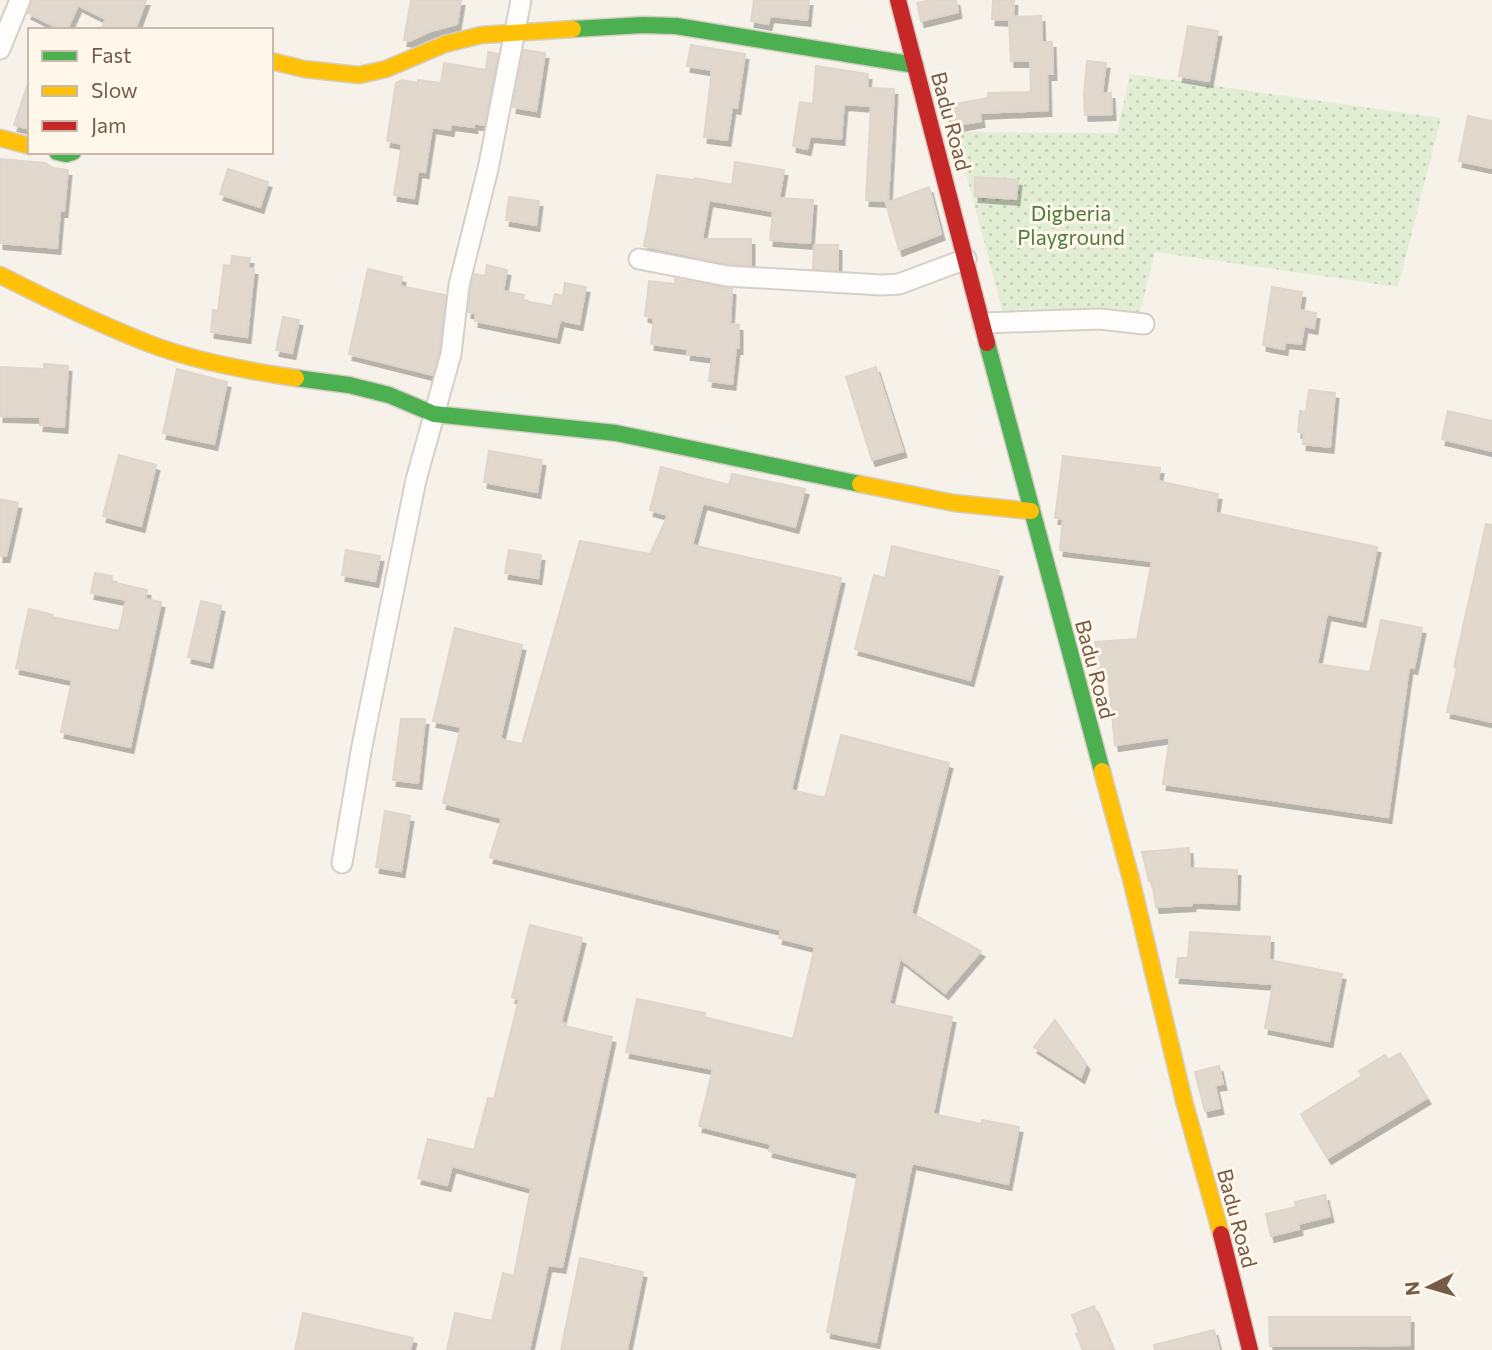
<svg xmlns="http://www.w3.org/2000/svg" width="1492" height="1350" font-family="Commissioner,sans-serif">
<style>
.park{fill:url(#park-dots)}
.building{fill:#e1d8ce;stroke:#e0d5cb;stroke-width:2;filter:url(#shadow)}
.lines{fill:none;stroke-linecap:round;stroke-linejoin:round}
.street-casing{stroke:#d6cfc8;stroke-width:23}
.fast-casing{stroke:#d6cec6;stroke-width:19}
.slow-casing{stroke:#d6cec6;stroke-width:19}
.jam-casing{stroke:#d6cec6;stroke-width:19}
.street{stroke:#fefdfc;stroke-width:19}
.fast{stroke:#4caf50;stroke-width:16}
.slow{stroke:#ffc107;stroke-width:16}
.jam{stroke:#c62828;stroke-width:16}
.labels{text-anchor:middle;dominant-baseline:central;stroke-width:6;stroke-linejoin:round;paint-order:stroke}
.street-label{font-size:21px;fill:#755b49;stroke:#fff8ea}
.park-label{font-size:21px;fill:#4f7b41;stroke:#fff8ea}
</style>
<defs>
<pattern id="park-dots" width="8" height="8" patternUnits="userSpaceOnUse" patternTransform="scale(1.75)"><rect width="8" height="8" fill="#e2eed4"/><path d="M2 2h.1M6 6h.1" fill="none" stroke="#c5ceb8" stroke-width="1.8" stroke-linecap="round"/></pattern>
<filter id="shadow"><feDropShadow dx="3.5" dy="6" stdDeviation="0" flood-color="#0004"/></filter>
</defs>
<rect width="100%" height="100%" fill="#f7f2e9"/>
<polygon class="park" points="1130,74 1441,118 1398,287 1155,252 1137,324 1004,317 955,132 1117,133"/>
<g class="building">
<polygon points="32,0 146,0 135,30 101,30 106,19 78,5 67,30 62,30 28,13"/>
<polygon points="411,0 461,0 457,24 431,31 409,41 404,40"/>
<polygon points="754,0 809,0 807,20 770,16 768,24 751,21"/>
<polygon points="931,0 956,0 958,12 921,21 917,3"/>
<polygon points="993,0 1014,0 1013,17 1041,16 1042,42 1052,42 1053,74 1047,74 1048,110 980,113 981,121 953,126 951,114 946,115 944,106 988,98 988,93 1031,92 1030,61 1011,61 1009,20 992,19"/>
<polygon points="1188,26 1218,31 1209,81 1179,76"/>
<polygon points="691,45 745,54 737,108 732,107 727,140 704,137 712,70 687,66"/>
<polygon points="524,50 545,53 536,111 513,107"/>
<polygon points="488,52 498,54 484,125 474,123 474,127 451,124 450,130 432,127 425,172 418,171 414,198 394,195 402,144 387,141 396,83 402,80 418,83 418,80 441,83 444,63 486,70"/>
<polygon points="1087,61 1106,63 1102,93 1111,93 1112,114 1085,115 1084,93"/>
<polygon points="816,66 868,74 867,88 894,89 888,201 866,200 871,106 844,104 841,139 810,136 807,149 793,146 800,102 813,104"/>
<polygon points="27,86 30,86 30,129 14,125"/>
<polygon points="1468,116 1492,121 1492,168 1459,161"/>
<polygon points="0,159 45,163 53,168 68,170 64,211 60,211 57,248 0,243"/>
<polygon points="735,162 784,170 779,198 813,200 810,243 770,240 773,211 709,200 702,239 751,239 751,265 729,264 644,246 657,175 694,180 695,178 732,185"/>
<polygon points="228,169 268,182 260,207 220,194"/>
<polygon points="975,177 1018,180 1016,199 975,196"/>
<polygon points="929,187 941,234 899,250 886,203"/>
<polygon points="509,197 539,201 536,225 506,220"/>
<polygon points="814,245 838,245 838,270 813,269"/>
<polygon points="232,256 250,258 248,268 254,269 247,337 211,332 213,310 218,311 224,265 231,266"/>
<polygon points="487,265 507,270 503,291 524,295 523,301 552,306 555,294 563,296 565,283 586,287 579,324 560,320 556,337 475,321 476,313 468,312 471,287 474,274 485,276"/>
<polygon points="368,269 402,277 400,286 445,295 439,352 433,375 349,354"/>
<polygon points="675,279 732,289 730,324 739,325 739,348 736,348 732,384 709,381 712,357 687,354 688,349 651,344 654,318 645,316 649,281 675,284"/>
<polygon points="1272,287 1302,292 1299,310 1316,313 1314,328 1304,326 1301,344 1285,342 1284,349 1263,345"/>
<polygon points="283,317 299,320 292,353 276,350"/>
<polygon points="44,364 68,366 64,427 40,425 41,417 0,416 0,367 44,369"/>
<polygon points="876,367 903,451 872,460 846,377"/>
<polygon points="177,369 227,382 214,444 163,433"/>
<polygon points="1309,390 1335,393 1330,447 1303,444 1304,433 1298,432 1300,411 1306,412"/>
<polygon points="1448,411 1492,421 1492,451 1442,439"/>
<polygon points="489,451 542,460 537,492 484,482"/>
<polygon points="119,455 156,465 141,526 103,516"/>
<polygon points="1063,456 1160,468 1158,481 1218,494 1215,513 1377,547 1362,621 1327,614 1317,664 1370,672 1381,620 1422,628 1414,668 1409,667 1388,817 1163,784 1170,737 1115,745 1108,673 1098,674 1095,642 1137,639 1152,561 1060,550 1063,519 1055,518"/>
<polygon points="661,467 729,485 732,474 805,489 795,527 703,503 692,545 841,578 791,790 825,798 841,735 949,763 911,913 981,951 945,993 900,958 889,1004 952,1017 933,1114 981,1124 982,1120 1019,1127 1008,1184 912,1163 876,1342 827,1332 858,1173 769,1151 771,1144 699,1126 713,1069 626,1052 637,999 705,1013 704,1017 793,1039 815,947 779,938 781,930 490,857 502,818 443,803 461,727 433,721 455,628 522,645 500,739 522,744 580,541 650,554 668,515 650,510"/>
<polygon points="0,499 18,503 6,556 0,556"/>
<polygon points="1486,524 1492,525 1492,722 1447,712 1457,668 1454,667"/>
<polygon points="892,546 999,571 970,680 855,649 874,575 885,578"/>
<polygon points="346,550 380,556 375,581 342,575"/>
<polygon points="509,550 541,555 538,578 505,573"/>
<polygon points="95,573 112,576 111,582 147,590 145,599 161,602 130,747 61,732 72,680 16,668 29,609 53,615 52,617 119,631 126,600 91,593"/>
<polygon points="201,601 221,606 209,662 188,657"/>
<polygon points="401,719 425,719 418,783 393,780"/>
<polygon points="385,811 410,816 401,871 376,867"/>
<polygon points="1189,848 1190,868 1237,870 1236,904 1192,902 1192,905 1156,907 1152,881 1149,881 1142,852"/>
<polygon points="530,925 582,938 561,1022 566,1024 565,1026 612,1037 562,1267 548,1265 529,1350 447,1350 455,1313 492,1321 503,1273 514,1276 531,1188 452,1166 447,1185 418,1178 428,1139 474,1150 488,1098 494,1099 519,999 512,997"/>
<polygon points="1190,932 1270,937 1269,960 1342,974 1329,1041 1265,1028 1273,984 1176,977 1178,958 1188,958"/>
<polygon points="1055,1020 1086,1064 1081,1077 1034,1047"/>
<polygon points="1400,1053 1427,1098 1328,1158 1301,1114 1362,1076 1359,1071 1385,1055 1388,1060"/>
<polygon points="1219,1066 1223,1084 1215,1085 1220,1108 1205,1111 1195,1072"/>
<polygon points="1325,1195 1330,1216 1298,1224 1299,1229 1271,1236 1266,1214 1296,1207 1295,1202"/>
<polygon points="580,1258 643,1272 627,1350 561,1350"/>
<polygon points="1094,1306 1113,1350 1083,1350 1076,1334 1079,1332 1072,1315"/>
<polygon points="303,1313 413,1338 410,1350 295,1350"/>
<polygon points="1269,1317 1410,1317 1410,1345 1270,1346"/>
<polygon points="1214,1330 1219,1350 1155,1350 1154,1345"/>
</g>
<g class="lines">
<g class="street-casing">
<g id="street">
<polyline points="0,49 20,0"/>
<polyline points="639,259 727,276 882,285 899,284 966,259"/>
<polyline points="983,323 1100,319 1144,324"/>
<polyline points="342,863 362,746 416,480 451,354 459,285 488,169 521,0"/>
</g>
</g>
<g class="fast-casing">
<g id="fast">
<polyline points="573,29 643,25 676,26 915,65"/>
<polyline points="57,152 66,154 73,152"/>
<polyline points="987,343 1102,771"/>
<polyline points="296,378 349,385 389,395 434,414 616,433 860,484"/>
</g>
</g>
<g class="slow-casing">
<g id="slow">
<polyline points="271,61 304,69 359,75 386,69 445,44 481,35 573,29"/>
<polyline points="0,138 30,146"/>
<path d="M0 275C49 300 99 324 150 344 195 361 248 371 296 378"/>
<polyline points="860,484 954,503 1031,511"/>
<polyline points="1102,771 1131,879 1184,1101 1221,1234"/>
</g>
</g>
<g class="jam-casing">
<g id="jam">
<polyline points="898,0 987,343"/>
<polyline points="1221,1234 1250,1350"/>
</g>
</g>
<use href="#street" class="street"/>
<use href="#fast" class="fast"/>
<use href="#slow" class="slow"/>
<use href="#jam" class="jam"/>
</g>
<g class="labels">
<g class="street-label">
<text transform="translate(952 121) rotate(75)">Badu Road</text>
<text transform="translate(1096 669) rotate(75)">Badu Road</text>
<text transform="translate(1238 1218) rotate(75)">Badu Road</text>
</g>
<g class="park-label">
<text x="1071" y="212">Digberia<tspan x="1071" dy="24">Playground</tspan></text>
</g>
</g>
<rect x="28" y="28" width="245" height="126" fill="#fff8ea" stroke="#c8b9aa" stroke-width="2"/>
<rect x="42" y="51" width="35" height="10" fill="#4caf50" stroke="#c8b9aa" stroke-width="2"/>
<text x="91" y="63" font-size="21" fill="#755b49">Fast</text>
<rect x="42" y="86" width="35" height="10" fill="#ffc107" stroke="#c8b9aa" stroke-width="2"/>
<text x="91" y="98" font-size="21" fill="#755b49">Slow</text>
<rect x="42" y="121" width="35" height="10" fill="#c62828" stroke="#c8b9aa" stroke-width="2"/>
<text x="91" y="133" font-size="21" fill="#755b49">Jam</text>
<g transform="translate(1429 1287) rotate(265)" stroke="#fff8ea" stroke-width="5" paint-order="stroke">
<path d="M0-5L12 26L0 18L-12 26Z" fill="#755b49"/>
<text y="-10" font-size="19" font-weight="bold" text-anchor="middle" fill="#755b49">N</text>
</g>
</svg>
